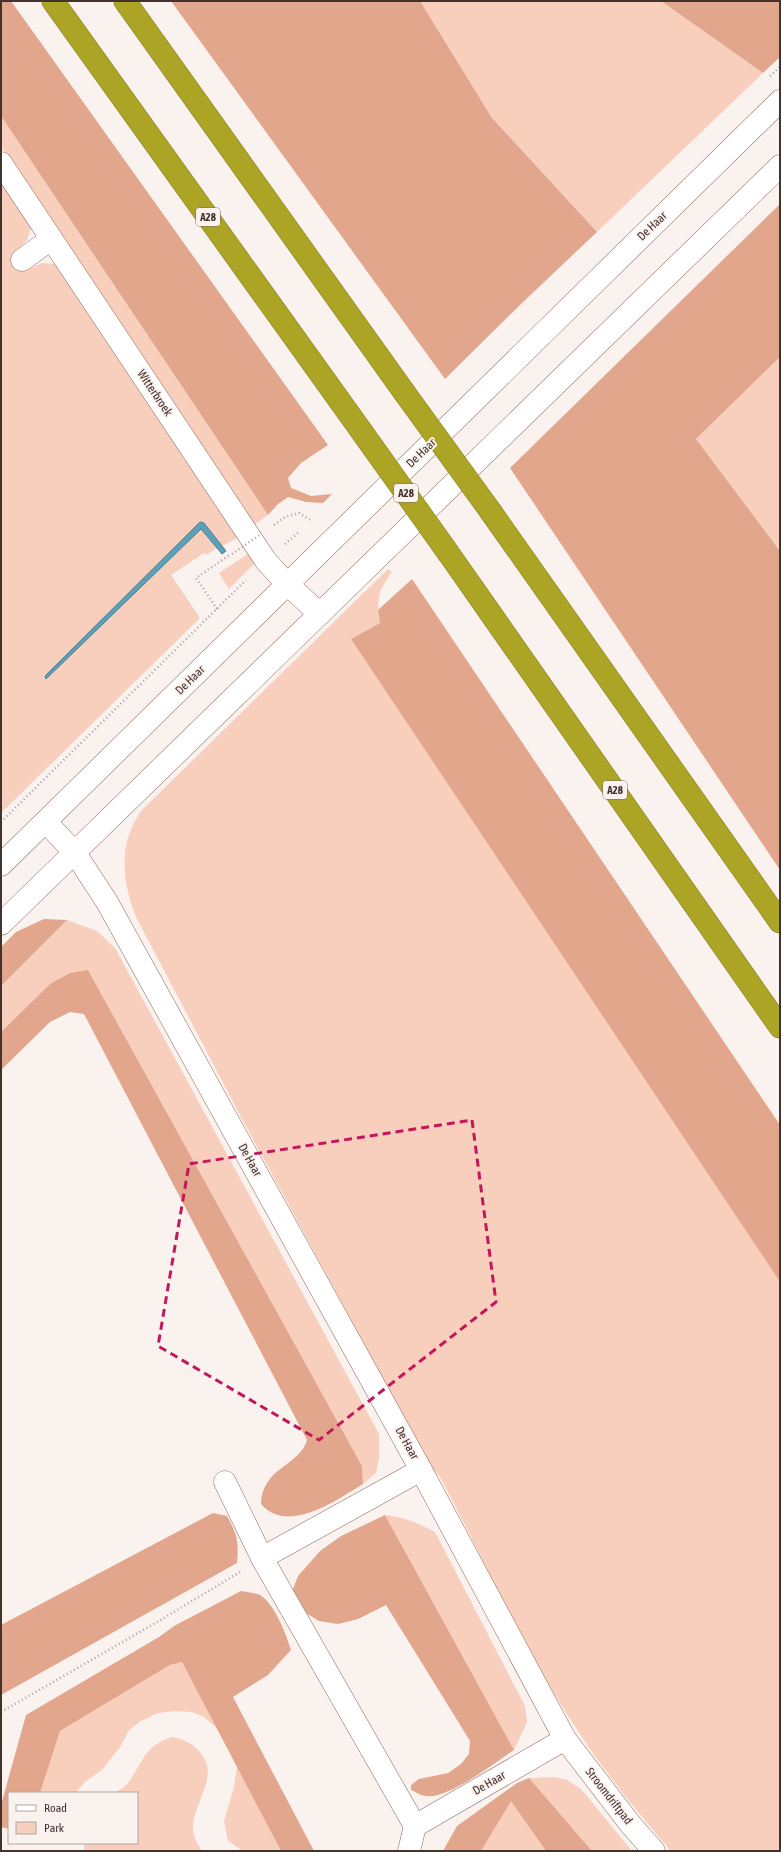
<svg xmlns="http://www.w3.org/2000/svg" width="781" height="1852" font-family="'Asap Condensed',sans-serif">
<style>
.green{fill:#f8cebd}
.forest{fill:#e2a68d}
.water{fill:#59a0b8;stroke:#527f8e}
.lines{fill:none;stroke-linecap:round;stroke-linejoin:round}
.minor-casing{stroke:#8e6c5f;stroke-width:23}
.highway-casing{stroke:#877c27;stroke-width:23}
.path{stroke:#aba09c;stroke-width:2.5;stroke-dasharray:1 3;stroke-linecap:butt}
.minor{stroke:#fff;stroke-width:22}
.highway{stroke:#aca424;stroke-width:22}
.highway-bridge-casing{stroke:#877c27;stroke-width:23;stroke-linecap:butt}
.path-bridge{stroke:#aba09c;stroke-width:2.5;stroke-dasharray:1 3;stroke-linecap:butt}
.highway-bridge{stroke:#aca424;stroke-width:22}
.marked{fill:none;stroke:#c2185b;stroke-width:3;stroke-dasharray:8 5;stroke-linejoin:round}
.labels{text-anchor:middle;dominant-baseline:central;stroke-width:4;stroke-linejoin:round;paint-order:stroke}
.shield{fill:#faf2ef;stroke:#796c67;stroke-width:1}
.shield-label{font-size:11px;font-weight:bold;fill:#42332d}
.street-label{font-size:12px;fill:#42332d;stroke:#faf2ef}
</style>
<rect width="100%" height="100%" fill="#faf2ef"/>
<g class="green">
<polygon points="420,1 661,1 763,73 597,232 492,118"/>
<polygon points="1,116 268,515 254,525 1,146"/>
<polygon points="1,179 32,225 27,240 19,249 31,268 42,263 58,264 239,537 222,546 204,523 45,676 45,678 201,529 217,548 206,555 204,553 171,575 200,618 1,813"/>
<polygon points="780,357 780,551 696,439"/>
<polygon points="251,552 255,563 229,589 219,573"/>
<path d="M388 569 392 572C378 591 376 600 380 623L351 639 780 1282V1851H671C639 1814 607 1775 580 1734 526 1654 485 1562 440 1477L431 1467 241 1117 137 919C122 882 117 844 142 810Z"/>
<polygon points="67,920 97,931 115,948 379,1434 379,1458 376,1473 363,1484 362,1466 88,970 50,984 1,1032 1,986"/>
<path d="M385 1515C404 1517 418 1523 435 1532L525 1706 527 1722 514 1750Z"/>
<polygon points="182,1662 218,1729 204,1717 192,1712 175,1711 158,1713 141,1721 129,1730 120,1747 102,1770 86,1781 75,1793 40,1793 60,1731 170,1665"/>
<path d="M172 1737C183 1739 191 1742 199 1751 221 1774 195 1800 193 1825 192 1835 197 1844 202 1851H84V1843H137V1793H115C119 1790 125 1787 128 1783 144 1761 143 1747 172 1737Z"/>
<polygon points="237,1766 281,1851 243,1851 228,1841 224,1821 234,1787"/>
<polygon points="555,1777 567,1780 581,1789 632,1851 592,1851 529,1778"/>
<polygon points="511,1800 546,1851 481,1851"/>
</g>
<g class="forest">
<polygon points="1,1 11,1 328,445 301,463 288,478 291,488 311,496 332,494 323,503 306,502 288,497 278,504 268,515 1,116"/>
<polygon points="171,1 420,1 492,118 597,232 522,303 445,379"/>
<polygon points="661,1 780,1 780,57 763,73"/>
<polygon points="780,204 780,357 696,439 780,551 780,870 510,468"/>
<polygon points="412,579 780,1125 780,1282 351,639 380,623 378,610"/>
<polygon points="44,919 67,920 1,986 1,947 16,932"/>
<path d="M88 970 362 1466 363 1484C337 1500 287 1535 261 1504 262 1467 299 1467 307 1440L84 1014 70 1012 50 1022 1 1070V1032L50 984 70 973Z"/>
<path d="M213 1513 227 1516C237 1534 239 1542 237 1563L1 1695V1625Z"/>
<path d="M385 1515 514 1750C496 1762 447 1800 426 1796 421 1796 416 1792 411 1790V1785L419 1779 448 1773 461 1764 469 1754 470 1741 386 1605 358 1619 338 1624 319 1621 299 1609 291 1594 298 1576 320 1551 341 1536Z"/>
<path d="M241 1591C247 1592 255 1593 260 1595 275 1604 286 1634 291 1650L268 1675 233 1697 314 1851H281L182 1662 170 1665 60 1731 40 1793H9V1829L1 1827V1805L26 1715 159 1637 174 1626Z"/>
<polygon points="529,1778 592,1851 546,1851 511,1801 481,1851 443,1851 457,1826 517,1783"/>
</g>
<polygon class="water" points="200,522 204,523 226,551 222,554 201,529 46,679 45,676"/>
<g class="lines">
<g class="minor-casing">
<g id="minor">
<polyline points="1,163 266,561 287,584 320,614"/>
<polyline points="22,260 51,239"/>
<polyline points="46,822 75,853 107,902 421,1470 565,1739 631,1825 654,1851"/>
<polyline points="1,865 780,101"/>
<polyline points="1,924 780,166"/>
<polyline points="225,1482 262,1558 415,1826 565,1739"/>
<polyline points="262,1558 421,1470"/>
<polyline points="409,1851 415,1826"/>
</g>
</g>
<g class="highway-casing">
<g id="highway">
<polyline points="53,1 362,432"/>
<polyline points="125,1 404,392"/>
<polyline points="491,512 780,922"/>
<polyline points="449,554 780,1027"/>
</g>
</g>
<g class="path">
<polyline points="770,76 780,67"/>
<polyline points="274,525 285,517 299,513 312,521"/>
<polyline points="285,544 298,533"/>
<polyline points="217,609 196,578 231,554"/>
<polyline points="1,822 246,580"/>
<polyline points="1,1712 159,1621 240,1572"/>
</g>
<use href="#minor" class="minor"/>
<use href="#highway" class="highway"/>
<g class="highway-bridge-casing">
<g id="highway-bridge">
<polyline points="404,392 491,512"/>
<polyline points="362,432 449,554"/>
</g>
</g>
<polyline class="path-bridge" points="232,554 261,534"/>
<use href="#highway-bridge" class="highway-bridge"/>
</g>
<path class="marked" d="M472 1120 496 1302 319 1440 158 1346 189 1164Z"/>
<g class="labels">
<g class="shield">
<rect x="196" y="208" width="24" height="18" rx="3"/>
<rect x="394" y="484" width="24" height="18" rx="3"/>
<rect x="603" y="781" width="24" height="18" rx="3"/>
</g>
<g class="shield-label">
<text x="208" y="217">A28</text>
<text x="406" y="493">A28</text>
<text x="615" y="790">A28</text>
</g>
<g class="street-label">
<text transform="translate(652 226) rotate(-44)">De Haar</text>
<text transform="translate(155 393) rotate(56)">Witterbroek</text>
<text transform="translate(421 453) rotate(-44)">De Haar</text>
<text transform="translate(190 680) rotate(-45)">De Haar</text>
<text transform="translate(250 1160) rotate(61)">De Haar</text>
<text transform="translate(407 1443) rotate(61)">De Haar</text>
<text transform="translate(489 1783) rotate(-30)">De Haar</text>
<text transform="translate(609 1796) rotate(52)">Stroomdriftpad</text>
</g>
</g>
<rect width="781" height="1852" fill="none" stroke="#42332d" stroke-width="4"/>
<rect x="8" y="1792" width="130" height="52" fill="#faf2ef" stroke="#b0a6a1"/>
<rect x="16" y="1805" width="20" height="6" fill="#ffffff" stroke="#b0a6a1"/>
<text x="44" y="1812" font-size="12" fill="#42332d">Road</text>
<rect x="16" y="1822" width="20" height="12" fill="#f8cebd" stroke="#b0a6a1"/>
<text x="44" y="1832" font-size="12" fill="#42332d">Park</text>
</svg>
